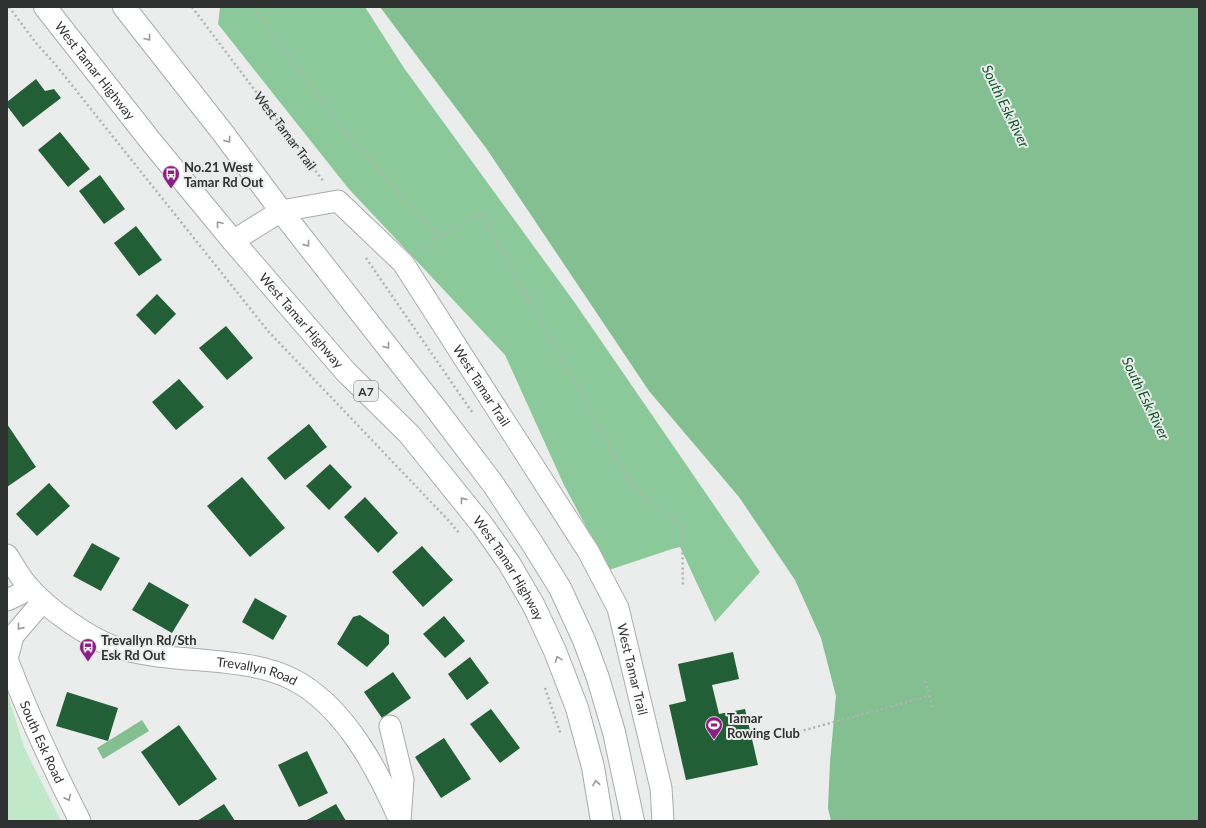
<svg xmlns="http://www.w3.org/2000/svg" width="1206" height="828" font-family="Lato,sans-serif">
<style>
.green{fill:#c1e8c9}
.forest{fill:#8cc99a}
.water{fill:#83bf91}
.building{fill:#235f36}
.lines{fill:none;stroke-linecap:round;stroke-linejoin:round}
.minor-casing{stroke:#a9aca9;stroke-width:23}
.highway-casing{stroke:#a9aca9;stroke-width:24}
.path{stroke:#b0b3b1;stroke-width:2.5;stroke-dasharray:2 3;stroke-linecap:butt}
.minor{stroke:#fff;stroke-width:21}
.highway{stroke:#fff;stroke-width:22}
.oneway{stroke:#989898}
.labels{text-anchor:middle;dominant-baseline:central;stroke-width:4;stroke-linejoin:round;paint-order:stroke}
.shield{fill:#eaedeb;stroke:#686a69;stroke-width:1}
.shield-label{font-size:12px;font-weight:bold;fill:#303231}
.street-label{font-size:13px;fill:#303231;stroke:#eaedeb}
.poi-label{font-size:13px;font-weight:bold;fill:#303231;stroke:#eaedeb;text-anchor:start}
.water-label{font-size:14px;font-style:italic;fill:#11552a;stroke:#eaedeb}
</style>
<rect width="100%" height="100%" fill="#eaedeb"/>
<polygon class="green" points="7,692 24,747 61,821 7,821"/>
<polygon class="forest" points="220,7 365,7 404,68 575,303 760,572 715,622 680,547 672,549 609,570 564,485 505,355 348,188 218,24"/>
<g class="water">
<polygon points="380,7 1199,7 1199,821 831,821 828,808 830,762 836,696 821,638 795,580 739,497 649,391 486,148"/>
<polygon points="142,720 149,731 103,759 97,748"/>
</g>
<g class="building">
<polygon points="36,79 45,91 54,89 61,98 23,127 7,106 7,102"/>
<polygon points="60,132 90,169 68,187 38,150"/>
<polygon points="100,175 125,209 104,224 79,191"/>
<polygon points="136,226 162,260 139,276 114,243"/>
<polygon points="157,294 176,314 155,335 136,315"/>
<polygon points="226,326 253,358 227,380 199,348"/>
<polygon points="179,379 204,407 176,430 152,402"/>
<polygon points="7,424 36,467 7,487"/>
<polygon points="309,424 327,447 285,480 267,458"/>
<polygon points="330,464 352,487 329,510 306,486"/>
<polygon points="242,477 285,528 250,557 207,506"/>
<polygon points="49,483 70,506 37,536 16,514"/>
<polygon points="365,497 398,533 378,553 344,517"/>
<polygon points="92,543 120,558 101,591 73,576"/>
<polygon points="422,546 453,580 423,607 392,572"/>
<polygon points="149,582 189,605 172,633 132,610"/>
<polygon points="255,598 287,616 273,640 242,622"/>
<polygon points="360,615 389,635 389,644 367,667 337,644 353,617"/>
<polygon points="444,616 465,641 445,658 423,634"/>
<polygon points="733,652 739,679 712,685 719,714 745,709 758,765 686,780 669,705 686,701 678,664"/>
<polygon points="470,657 489,683 467,700 448,674"/>
<polygon points="393,672 411,698 382,718 364,692"/>
<polygon points="67,692 118,708 108,741 56,726"/>
<polygon points="491,709 520,748 500,763 470,724"/>
<polygon points="179,725 217,779 179,806 141,752"/>
<polygon points="444,738 471,779 441,798 415,757"/>
<polygon points="307,751 328,793 299,807 278,765"/>
<polygon points="224,804 235,821 197,821"/>
<polygon points="336,804 346,821 305,821"/>
</g>
<g class="lines">
<g class="minor-casing">
<g id="minor">
<path id="s2" d="M233 241 281 211 338 201 403 263 588 551 618 608 661 788 663 821"/>
<path id="s3" d="M7 555C13 564 19 576 27 585 46 608 92 641 121 649 147 656 175 658 201 660 233 663 264 665 292 679 344 705 378 770 400 821"/>
<polyline points="7,600 20,594 27,585"/>
<path id="s4" d="M7 659C28 714 53 768 80 821"/>
<polyline points="7,659 13,636 43,601"/>
<polyline points="390,726 403,780 400,820"/>
</g>
</g>
<g class="highway-casing">
<g id="highway">
<path id="s5" d="M45 7 153 144 233 241 346 372 409 434 483 526 509 563 534 606 555 651 577 708 593 767 602 821"/>
<polyline points="124,7 223,133 281,211 437,410 493,484 532,543 560,588 584,640 598,678 614,732 633,821"/>
</g>
</g>
<g class="path">
<polyline points="9,7 36,43 55,64 268,331 449,521 459,533"/>
<path id="s1" d="M192 7 324 182"/>
<polyline points="253,7 345,132 434,232 441,235"/>
<polyline points="419,251 441,235 481,213 631,485 682,527 683,586"/>
<polyline points="366,258 472,412"/>
<polyline points="925,681 933,709"/>
<polyline points="545,688 561,735"/>
<polyline points="794,733 929,696"/>
</g>
<use href="#minor" class="minor"/>
<use href="#highway" class="highway"/>
</g>
<defs><path id="oneway-chevron" d="M-2-3.5L2.5 0L-2 3.5" fill="none" stroke-width="1.6" stroke-linecap="round" stroke-linejoin="round"/></defs>
<g class="oneway">
<use href="#oneway-chevron" transform="translate(148 38) rotate(52)"/>
<use href="#oneway-chevron" transform="translate(228 140) rotate(54)"/>
<use href="#oneway-chevron" transform="translate(219 224) rotate(-130)"/>
<use href="#oneway-chevron" transform="translate(307 244) rotate(52)"/>
<use href="#oneway-chevron" transform="translate(387 346) rotate(52)"/>
<use href="#oneway-chevron" transform="translate(463 500) rotate(-128)"/>
<use href="#oneway-chevron" transform="translate(20 627) rotate(129)"/>
<use href="#oneway-chevron" transform="translate(558 659) rotate(-111)"/>
<use href="#oneway-chevron" transform="translate(596 783) rotate(-100)"/>
<use href="#oneway-chevron" transform="translate(68 798) rotate(63)"/>
</g>
<defs>
<g id="bus-pin" transform="scale(0.9)"><path d="M0 17L-7.5 6A9.5 9.5 0 1 1 7.5 6Z" fill="#8b1f84" stroke="#eaedeb"/><path d="M-5-6H5V4H4V6H2V4H-2V6H-4V4H-5ZM-3.5-4V0h7V-4ZM-3.5 1.2v1.5H-2V1.2ZM2 1.2v1.5H3.5V1.2Z" fill="#fff"/></g>
<g id="stadium-pin" transform="scale(0.9)"><path d="M0 17L-7.5 6A9.5 9.5 0 1 1 7.5 6Z" fill="#8b1f84" stroke="#eaedeb"/><path d="M0-5a6.5 5 0 1 0 0 10a6.5 5 0 1 0 0-10ZM-3.5-1.8h7v3.6h-7Z" fill="#fff"/></g>
</defs>
<g fill-rule="evenodd">
<use href="#bus-pin" x="171" y="174"/>
<use href="#bus-pin" x="88" y="647"/>
<use href="#stadium-pin" x="714" y="725"/>
</g>
<g class="labels">
<rect class="shield" x="354" y="381" width="24" height="20" rx="3"/>
<g class="shield-label">
<text x="366" y="391">A7</text>
</g>
<g class="street-label">
<text stroke="none"><textPath href="#s5" startOffset="81">West Tamar Highway</textPath></text>
<text stroke="none"><textPath href="#s1" startOffset="155">West Tamar Trail</textPath></text>
<text stroke="none"><textPath href="#s5" startOffset="405">West Tamar Highway</textPath></text>
<text stroke="none"><textPath href="#s2" startOffset="350">West Tamar Trail</textPath></text>
<text stroke="none"><textPath href="#s5" startOffset="729">West Tamar Highway</textPath></text>
<text stroke="none"><textPath href="#s2" startOffset="674">West Tamar Trail</textPath></text>
<text stroke="none"><textPath href="#s3" startOffset="289">Trevallyn Road</textPath></text>
<text stroke="none"><textPath href="#s4" startOffset="90">South Esk Road</textPath></text>
</g>
<g class="poi-label">
<text x="184" y="167">No.21 West<tspan x="184" dy="15">Tamar Rd Out</tspan></text>
<text x="101" y="640">Trevallyn Rd/Sth<tspan x="101" dy="15">Esk Rd Out</tspan></text>
<text x="727" y="718">Tamar<tspan x="727" dy="15">Rowing Club</tspan></text>
</g>
<g class="water-label">
<text transform="translate(1006 106) rotate(64)">South Esk River</text>
<text transform="translate(1146 398) rotate(64)">South Esk River</text>
</g>
</g>
<rect width="1206" height="828" fill="none" stroke="#303231" stroke-width="16"/>
</svg>
